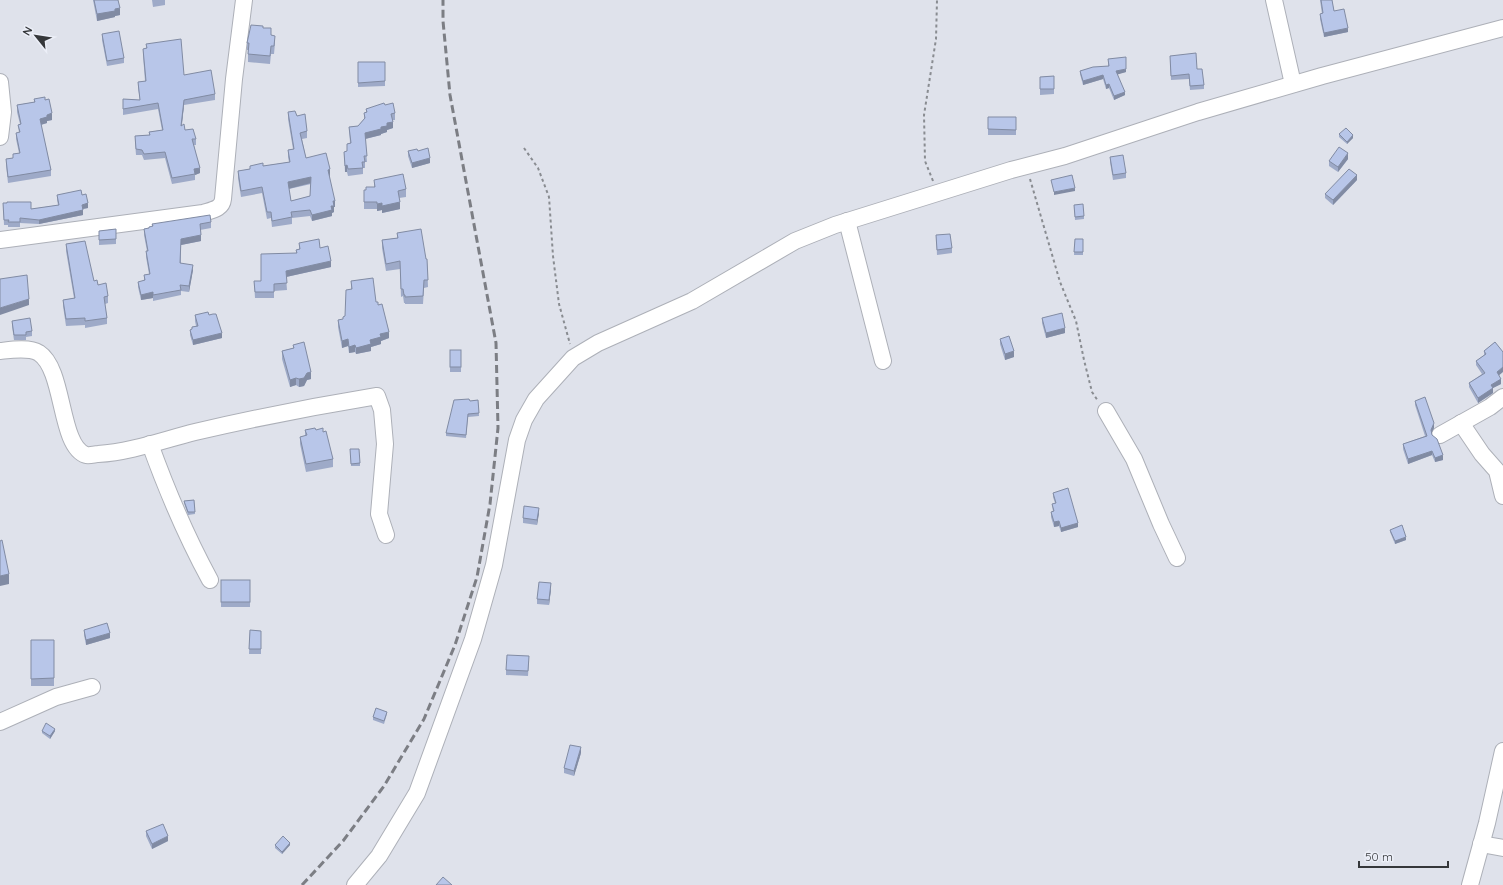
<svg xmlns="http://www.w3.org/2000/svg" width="1503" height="885" font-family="Quicksand,sans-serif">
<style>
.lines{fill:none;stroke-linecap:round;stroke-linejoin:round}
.minor-casing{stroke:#adb0b8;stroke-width:18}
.path{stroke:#898c91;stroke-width:2;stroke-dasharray:3 3;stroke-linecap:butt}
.minor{stroke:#fff;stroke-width:16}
.rail{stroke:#7c7e84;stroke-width:3;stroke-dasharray:8 4;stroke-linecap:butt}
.wall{fill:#9eaac8;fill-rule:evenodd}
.shaded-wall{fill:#818ba3}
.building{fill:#b8c6e9;stroke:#818ba3;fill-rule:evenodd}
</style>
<rect width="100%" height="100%" fill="#dfe2eb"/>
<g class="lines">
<g class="minor-casing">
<g id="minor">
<polyline points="1274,0 1293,84"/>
<polyline points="0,82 3,112 0,137"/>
<polyline points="847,221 883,361"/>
<path d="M0 240 203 213C212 210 222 209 223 199L234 79 244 0"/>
<path d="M0 351C10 350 29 347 39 353 65 370 59 446 86 455 89 456 95 454 98 454 131 452 163 440 195 432 255 418 316 406 377 396L382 410 385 444 379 514 386 535"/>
<polyline points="1106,411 1134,459 1161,524 1177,558"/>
<polyline points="1461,423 1482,454 1497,471 1503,496"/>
<polyline points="1440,435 1490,407 1503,397"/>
<path d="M150 444C167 491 186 536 210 580"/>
<polyline points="0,722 56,697 92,687"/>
<polyline points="1481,844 1503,848"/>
<polyline points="355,885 379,856 417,793 473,639 494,565 517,440 524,420 536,399 573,358 598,343 692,301 795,241 835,225 1011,170 1065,156 1198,112 1322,76 1503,28"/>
<polyline points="1470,885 1487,823 1503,751"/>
</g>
</g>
<g class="path">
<polyline points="524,148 538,168 549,197 553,256 559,304 570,344"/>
<polyline points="1030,179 1060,282 1076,321 1084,360 1092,392 1098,401"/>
<polyline points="933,181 925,161 924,115 936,39 937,0"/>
</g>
<use href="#minor" class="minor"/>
<polyline class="rail" points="302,885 343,841 384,786 424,719 455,645 477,577 490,504 498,428 496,343 450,95 443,21 443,0"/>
</g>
<g class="wall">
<polygon points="93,0 119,0 118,0 120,15 115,16 115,17 97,21"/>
<polygon points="152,0 165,0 165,5 153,7"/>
<polygon points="1320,0 1332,0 1334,11 1348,32 1324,37 1320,19 1320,14 1322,14"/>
<polygon points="263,28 271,35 275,43 274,54 271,54 270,64 248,62 248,50 247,50 247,43"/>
<polygon points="102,34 124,58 124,63 107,66 102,40"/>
<polygon points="146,44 184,75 215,94 215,100 184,105 182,125 185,130 196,139 196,145 194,145 200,173 195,175 195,180 172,184 165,158 144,160 142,155 136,155 135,142 135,136 149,135 149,132 162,130 158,109 123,115 123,99 140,100 138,88 138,82 145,81 143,55 143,49 146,48"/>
<polygon points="1108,59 1126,72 1117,74 1125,95 1114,100 1109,88 1106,89 1103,79 1083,85 1080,74 1080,71 1108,66"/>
<polygon points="1170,60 1197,69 1204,85 1204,89 1190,90 1189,79 1171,80"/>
<polygon points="358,62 385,62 385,86 358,87"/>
<polygon points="1054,76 1054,94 1040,95 1040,77"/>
<polygon points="34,99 52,120 47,121 47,123 41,125 51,170 51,176 8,183 6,165 6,159 13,158 13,154 19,153 16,139 16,133 19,133 18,125 20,124 17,112 17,105 34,102"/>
<polygon points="385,105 395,113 395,120 392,120 393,128 387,130 387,132 381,134 381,135 365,139 367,162 365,162 365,168 363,168 363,174 348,176 347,172 345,172 344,152 347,152 347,144 350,143 349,127 358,126 364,119 364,113 366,112 366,109"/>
<path d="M288 112 297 116 307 131V138L302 139 306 158 330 176H329L335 207H334V212L332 213V216L312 221 310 216 292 218V224L272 227 271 218 267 219 262 193 241 197 238 178V171L250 169V166H263L289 162 288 157V150L293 149 288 119ZM311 184 310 196 291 201 289 189Z"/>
<rect x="988" y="117" width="28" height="18"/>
<polygon points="1339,134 1353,138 1347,144 1339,137"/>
<polygon points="408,151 418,151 430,163 412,168 408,156"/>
<polygon points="1110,157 1126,173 1126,178 1113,180 1110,162"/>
<polygon points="1348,159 1338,172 1329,166 1329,161"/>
<polygon points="374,180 406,189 406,197 399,198 400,209 382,213 382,210 377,211 377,209 364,209 364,190 366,190 374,187"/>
<polygon points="1357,180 1333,205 1325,198 1325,194"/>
<polygon points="57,195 82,195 88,208 83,209 83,215 39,224 20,223 20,227 8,227 8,225 4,225 3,203 31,209 58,205 57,200"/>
<polygon points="1074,205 1084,216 1084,219 1075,220"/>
<polygon points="211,222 211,228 200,230 201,241 181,245 181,263 193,270 189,292 181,291 181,295 153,301 153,298 141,300 138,287 138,282 144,281 144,275 149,274 146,257 146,251 147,251 144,235 144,229 149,228 152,226 152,224"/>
<polygon points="116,229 116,244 99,245 99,231"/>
<polygon points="397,233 426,259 427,259 428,287 424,288 423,304 405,304 405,303 404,303 403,296 401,297 400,269 386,271 382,248 382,240 397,238"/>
<polygon points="936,235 952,248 952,253 937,255"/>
<polygon points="1075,239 1083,239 1083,255 1074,255"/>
<polygon points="299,243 320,248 331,267 286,277 287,290 274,291 274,298 255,298 254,281 261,281 296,253 296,250 299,249"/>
<polygon points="66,244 94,281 98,285 108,296 108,303 105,304 107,318 107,324 85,328 85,325 66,326 63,306 63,300 74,298 66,251"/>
<polygon points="351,281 376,302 389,338 381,341 381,344 371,347 371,351 356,354 355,352 349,353 348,346 342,348 338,327 338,320 343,319 343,317 345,316 351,289"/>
<polygon points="195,315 209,315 222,338 193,345 190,335 190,330 192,329 192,327 196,326 195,321"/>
<polygon points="1042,318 1065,333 1046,338 1042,323"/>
<polygon points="12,321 32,331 32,336 26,337 26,340 14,340 12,326"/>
<polygon points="1000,339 1014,357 1005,360 1000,344"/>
<polygon points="1495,342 1499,375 1501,384 1493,388 1493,393 1478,403 1469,387 1469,383 1482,374 1476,365 1476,361 1484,355 1484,351"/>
<polygon points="293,345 311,379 307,380 304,386 299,387 296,385 290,387 282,359 282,351 293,348"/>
<rect x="450" y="350" width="11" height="22"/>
<polygon points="478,400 479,416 468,417 466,438 446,436 446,433 470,401"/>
<polygon points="1415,401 1434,428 1431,433 1443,460 1435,462 1432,455 1408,464 1403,449 1403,444 1425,436 1415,405"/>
<polygon points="305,430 316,430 323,432 333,459 333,467 306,472 300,444 300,437 305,436"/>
<polygon points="350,449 360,463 360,466 351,466"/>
<polygon points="1053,493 1078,527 1061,532 1059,526 1054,527 1051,517 1051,512 1053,512 1052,504 1055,503 1053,497"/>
<polygon points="194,500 195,514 188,515 184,503 184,501"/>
<polygon points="539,513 537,525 523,523 523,518"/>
<polygon points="1390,530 1406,540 1395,544 1390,532"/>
<rect x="221" y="580" width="29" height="27"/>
<polygon points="551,589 549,605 537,604 537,599"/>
<polygon points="84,630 110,638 86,645 84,635"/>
<polygon points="250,630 261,631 261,654 249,654"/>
<rect x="31" y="640" width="23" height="46"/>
<polygon points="529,661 528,676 506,675 506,670"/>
<polygon points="387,714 384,724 373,720 373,717"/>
<polygon points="42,731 55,731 50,739 42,733"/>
<polygon points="581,753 574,776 564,773 564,768"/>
<polygon points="146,831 168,841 152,849 146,836"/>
<polygon points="275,845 290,845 282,854 275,848"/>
</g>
<g class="shaded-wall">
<polygon points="120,8 120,15 115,16 115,17 97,21 97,14"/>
<polygon points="1348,28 1348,32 1324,37 1324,33"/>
<polygon points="1126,69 1126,72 1116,75 1116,71"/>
<polygon points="1103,75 1103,79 1083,85 1083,81"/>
<polygon points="1109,84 1109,88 1106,89 1106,85"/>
<polygon points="1125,92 1125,95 1114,100 1114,96"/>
<polygon points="184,100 184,105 181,131 181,126"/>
<polygon points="52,113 52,120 47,121 47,123 40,125 40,119 47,115"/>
<polygon points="393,122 393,128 387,130 387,132 381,134 381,135 365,139 365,133 381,127 387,123"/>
<polygon points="1353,135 1353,138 1347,144 1347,142"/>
<polygon points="1348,153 1348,159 1338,172 1338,167"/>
<polygon points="430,158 430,163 412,168 412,163"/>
<polygon points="347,165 347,172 345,172 345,166"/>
<polygon points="200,168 200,173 195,175 194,169"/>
<polygon points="330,169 330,176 328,176 328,170"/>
<polygon points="1357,175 1357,180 1333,205 1333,200"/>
<polygon points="311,177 311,183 288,189 288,182"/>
<polygon points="1075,188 1075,191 1054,195 1054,192"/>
<polygon points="333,201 335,201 335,207 334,207 334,212 332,213 332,216 312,221 312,215 331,206"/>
<polygon points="400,202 400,209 382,213 382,206"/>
<polygon points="88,203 88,208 82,209 82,205"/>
<polygon points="382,203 382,210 377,211 377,204"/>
<polygon points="83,210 83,215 39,224 39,220"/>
<polygon points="201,235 201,241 181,245 181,239"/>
<polygon points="331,261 331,267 286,277 286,271"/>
<polygon points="193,265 193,270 189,292 189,286"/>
<polygon points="153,292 153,298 141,300 141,295"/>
<polygon points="29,299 29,305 0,315 0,308"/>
<polygon points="1065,328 1065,333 1046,338 1046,333"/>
<polygon points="389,332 389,338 381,341 381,344 371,347 371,351 356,354 356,348 380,334"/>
<polygon points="222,333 222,338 193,345 193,340"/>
<polygon points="348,339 348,346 342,348 342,341"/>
<polygon points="355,345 355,352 349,353 349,347"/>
<polygon points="1014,351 1014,357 1005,360 1005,354"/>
<polygon points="1503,367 1503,372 1497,377 1497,372"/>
<polygon points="311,372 311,379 307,380 304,386 299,387 299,379 307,373"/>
<polygon points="296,378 296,385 290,387 290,380"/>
<polygon points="1501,379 1501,384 1491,389 1491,385"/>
<polygon points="1493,388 1493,393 1478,403 1478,398"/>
<polygon points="1434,423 1434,428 1431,434 1431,430"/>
<polygon points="1432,451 1432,455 1408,464 1408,459"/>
<polygon points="1443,455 1443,460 1435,462 1435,458"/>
<polygon points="539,508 539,513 537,525 537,520"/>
<polygon points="1059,521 1059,526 1054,527 1054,522"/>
<polygon points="1078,523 1078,527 1061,532 1061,528"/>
<polygon points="1406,537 1406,540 1395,544 1395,541"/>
<polygon points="9,574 9,584 0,586 0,576"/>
<polygon points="551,583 551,589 549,605 549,600"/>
<polygon points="110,633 110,638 86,645 86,640"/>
<polygon points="55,729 55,731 50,739 50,736"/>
<polygon points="581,747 581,753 574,776 574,771"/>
<polygon points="168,836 168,841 152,849 152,844"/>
<polygon points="290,843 290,845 282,854 282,852"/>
</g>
<g class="building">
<polygon points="94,0 118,0 120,8 115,9 115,11 97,14"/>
<polygon points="1321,0 1332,0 1334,11 1344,9 1348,28 1324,33 1320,14 1323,13"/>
<polygon points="251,25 263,26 263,28 271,28 271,35 275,36 274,46 271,46 270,56 248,54 249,43 247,43"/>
<polygon points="119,31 124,58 107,61 102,34"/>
<polygon points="181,39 184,75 211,70 215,94 184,100 181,126 184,124 185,130 193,129 196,139 192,139 200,168 194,169 195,174 172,178 165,152 144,154 142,150 136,149 135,136 150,135 149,132 163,130 158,103 123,109 123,99 140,100 138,82 146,81 143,49 147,48 146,44"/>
<polygon points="1196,53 1197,69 1202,69 1204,85 1190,86 1189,74 1171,76 1170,56"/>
<polygon points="1126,57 1126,69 1116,71 1125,92 1114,96 1109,84 1106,85 1103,75 1083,81 1080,71 1093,67 1109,66 1108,59"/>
<polygon points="358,62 385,62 385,81 358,83"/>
<polygon points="1054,76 1054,89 1040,89 1040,77"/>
<polygon points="45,97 45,100 49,99 52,113 47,115 47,117 40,119 51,170 8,177 6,159 13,158 13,154 20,153 16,133 20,132 18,125 21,124 17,105 35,102 34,99"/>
<polygon points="384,103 385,105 393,103 395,113 391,114 393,122 387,123 387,126 381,127 381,129 365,133 367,156 364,156 365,162 362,162 363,168 348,169 347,165 345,166 344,152 347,151 347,144 351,143 349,127 358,126 365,118 364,113 367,112 366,109"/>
<path d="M295 111 297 116 305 114 307 131 300 133 306 158 326 153 330 169 328 170 335 201H333L334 206H331L332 210 312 215 310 210 291 212 292 217 272 221 271 212H267L262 187 241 191 238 171 250 169V166L263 163V166L290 162 288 150 294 149 288 112ZM311 177 310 196 291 201 288 182Z"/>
<polygon points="988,117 1016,117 1016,130 988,129"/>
<polygon points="1346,128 1353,135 1347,142 1339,134"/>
<polygon points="1339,147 1348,153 1338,167 1329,161"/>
<polygon points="428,148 430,158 412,163 408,151 417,149 418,151"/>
<polygon points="1123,155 1126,173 1113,175 1110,157"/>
<polygon points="1349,169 1357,175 1333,200 1325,194"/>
<polygon points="403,174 406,189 398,191 400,202 382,206 382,203 377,204 377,202 364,202 364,190 366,190 366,187 375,187 374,180"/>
<polygon points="1072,175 1075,188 1054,192 1051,180"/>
<polygon points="81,190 82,195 86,194 88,203 82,205 83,210 39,220 20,218 20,222 8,222 9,220 4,220 3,203 7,203 7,202 31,202 31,209 59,205 57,195"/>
<polygon points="1083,204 1084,216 1075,217 1074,205"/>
<polygon points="210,215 211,222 200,224 201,235 181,239 180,263 193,265 189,286 180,285 181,290 153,295 153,292 141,295 138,282 145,280 144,275 150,274 146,251 148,251 144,229 149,228 149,227 153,226 152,224"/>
<polygon points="116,229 116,239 99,240 99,231"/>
<polygon points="421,229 426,259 427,259 428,280 424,280 423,296 405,297 405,295 404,295 403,289 401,289 400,261 386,264 382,240 398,238 397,233"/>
<polygon points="950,234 952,248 937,250 936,235"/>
<polygon points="319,239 320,248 328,246 331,261 286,271 287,283 274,284 274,292 255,292 254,281 261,281 261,254 297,253 296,250 300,249 299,243"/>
<polygon points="1075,239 1083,239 1083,252 1074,252"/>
<polygon points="85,241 94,281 97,280 98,285 106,283 108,296 104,297 107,318 85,321 85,318 66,319 63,300 75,298 66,244"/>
<polygon points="27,275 29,299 0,308 0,279"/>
<polygon points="373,278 376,302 378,302 378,305 382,304 389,332 380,334 381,337 370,340 371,344 356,348 355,345 349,347 348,339 342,341 338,320 343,319 343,317 345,316 346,290 352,289 351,281"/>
<polygon points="208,312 209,315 213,314 216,314 222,333 193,340 190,330 192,329 192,327 198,326 195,315"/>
<polygon points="1062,313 1065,328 1046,333 1042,318"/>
<polygon points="30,318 32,331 26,332 26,335 14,335 12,321"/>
<polygon points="1009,336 1014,351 1005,354 1000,339"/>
<polygon points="304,342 311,372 307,373 304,378 299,379 296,378 290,380 282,351 294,348 293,345"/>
<polygon points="1495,342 1503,352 1503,367 1497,372 1501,379 1491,385 1493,388 1478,398 1469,383 1485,373 1476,361 1486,354 1484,351"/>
<rect x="450" y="350" width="11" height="17"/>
<polygon points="1425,397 1434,423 1431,430 1432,435 1437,439 1443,455 1435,458 1432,451 1408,459 1403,444 1427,436 1415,401"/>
<polygon points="469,399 470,401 478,400 479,413 468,414 466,435 446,433 454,400"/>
<polygon points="315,428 316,430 323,428 323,432 326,431 333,459 306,464 300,437 307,435 305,430"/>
<polygon points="350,449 359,449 360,463 351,464"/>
<polygon points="1068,488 1078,523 1061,528 1059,521 1054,522 1051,512 1054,511 1052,504 1056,503 1053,493"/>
<polygon points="194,500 195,512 188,512 184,501"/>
<polygon points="524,506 539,508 537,520 523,518"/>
<polygon points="1402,525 1406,537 1395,541 1390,530"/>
<polygon points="2,540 9,574 0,576 0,541"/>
<rect x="221" y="580" width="29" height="22"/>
<polygon points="539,582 551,583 549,600 537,599"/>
<polygon points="107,623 110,633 86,640 84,630"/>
<polygon points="250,630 261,631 261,649 249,649"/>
<polygon points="31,640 54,640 54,678 31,679"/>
<polygon points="507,655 529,656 528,671 506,670"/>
<polygon points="376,708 387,712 384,721 373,717"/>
<polygon points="46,723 55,729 50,736 42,731"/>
<polygon points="570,745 581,747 574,771 564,768"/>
<polygon points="163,824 168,836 152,844 146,831"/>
<polygon points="283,836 290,843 282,852 275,845"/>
<polygon points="443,877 452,885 436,885"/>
</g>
<g transform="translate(36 36) rotate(300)" stroke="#eceff8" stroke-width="3" paint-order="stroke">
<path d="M0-3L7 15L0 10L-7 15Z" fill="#35373a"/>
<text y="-6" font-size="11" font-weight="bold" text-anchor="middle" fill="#35373a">N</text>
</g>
<path d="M1359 861v6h89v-6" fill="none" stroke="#35373a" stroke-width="2"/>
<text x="1365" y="861" font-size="12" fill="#35373a" stroke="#eceff8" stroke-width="3" paint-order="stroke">50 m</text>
</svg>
